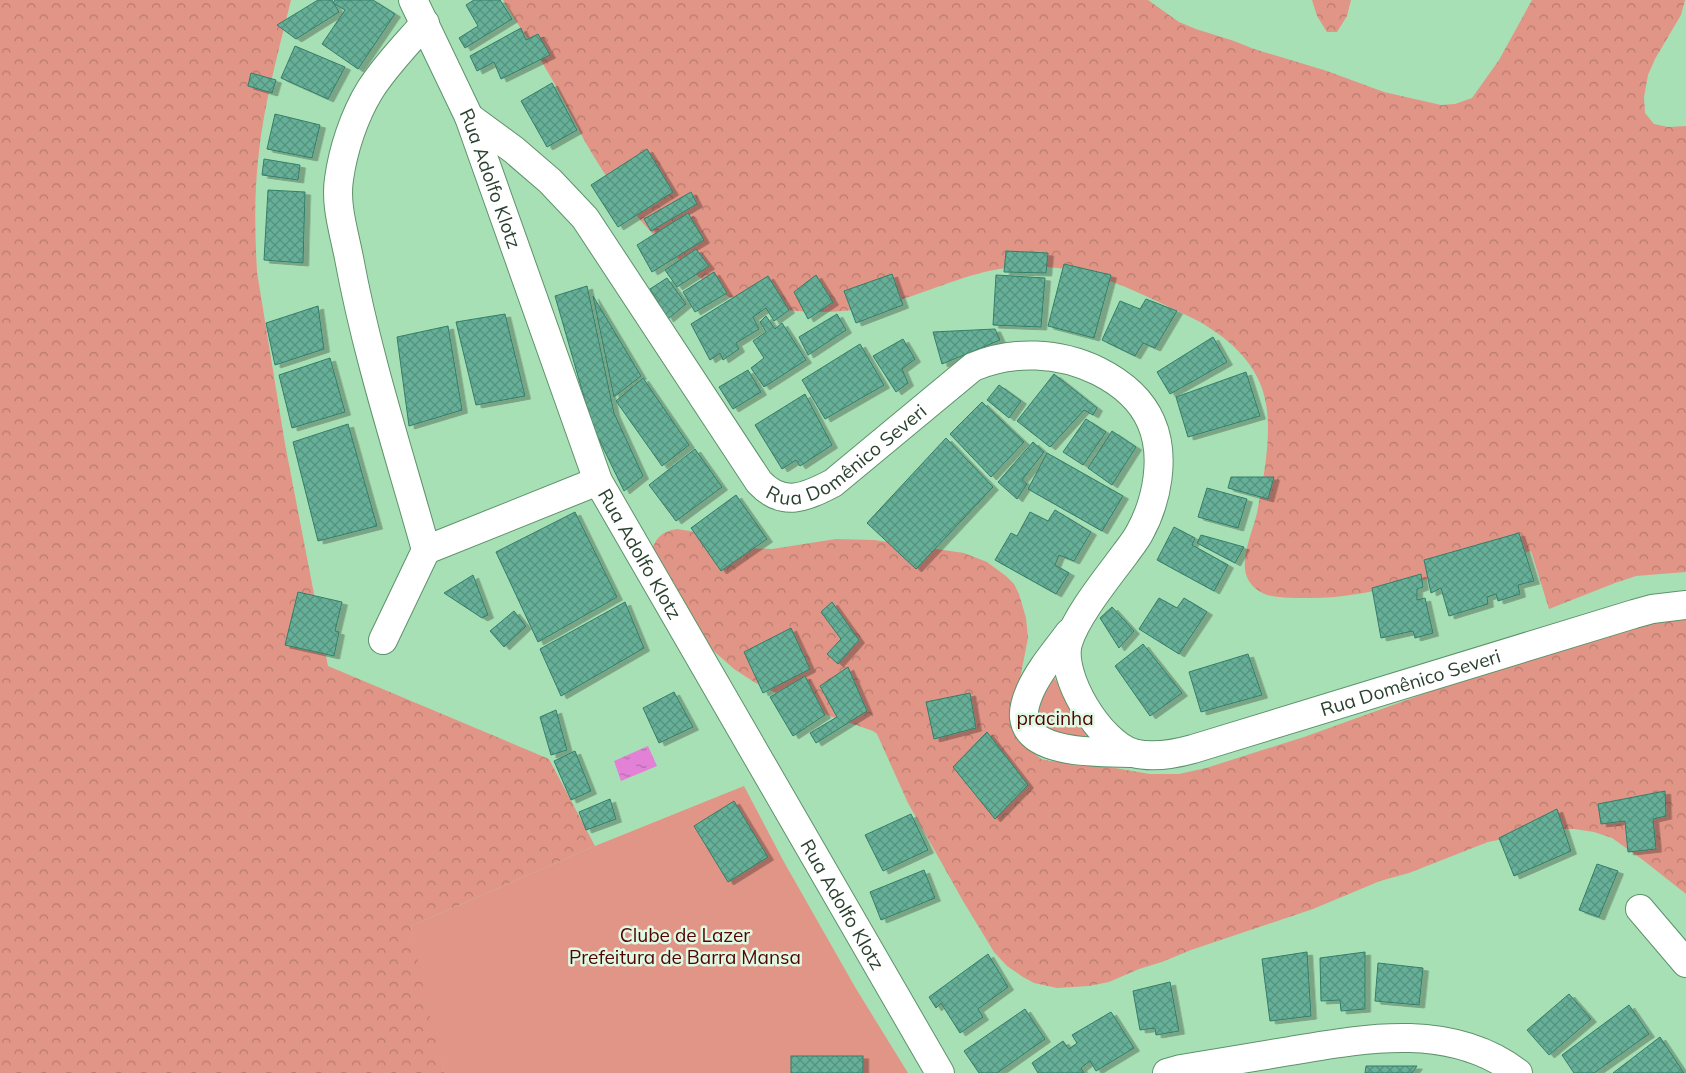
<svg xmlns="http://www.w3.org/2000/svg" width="1686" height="1073" font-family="Mulish,sans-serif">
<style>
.forest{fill:url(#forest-crowns)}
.park{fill:#e19586}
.water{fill:url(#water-ripples)}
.building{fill:url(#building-cross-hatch);stroke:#337e6a;filter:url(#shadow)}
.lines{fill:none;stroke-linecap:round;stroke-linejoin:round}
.minor-casing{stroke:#5d926b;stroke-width:30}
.minor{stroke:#fff;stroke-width:28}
.labels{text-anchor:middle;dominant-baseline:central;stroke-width:5;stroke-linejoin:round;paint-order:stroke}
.street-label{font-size:19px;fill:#2a4130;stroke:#def9e4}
.park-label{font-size:19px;fill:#540400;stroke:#def9e4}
</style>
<defs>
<pattern id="forest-crowns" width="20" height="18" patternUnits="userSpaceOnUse" patternTransform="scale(1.25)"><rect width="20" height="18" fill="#e19586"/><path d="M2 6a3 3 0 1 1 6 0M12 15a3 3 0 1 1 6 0" fill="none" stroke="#b77b6e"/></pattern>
<pattern id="water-ripples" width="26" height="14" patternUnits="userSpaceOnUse" patternTransform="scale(1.25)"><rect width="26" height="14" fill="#e281d5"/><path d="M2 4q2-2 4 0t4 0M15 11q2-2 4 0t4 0" fill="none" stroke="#b76bad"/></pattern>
<pattern id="building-cross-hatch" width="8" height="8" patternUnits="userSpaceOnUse" patternTransform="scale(1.25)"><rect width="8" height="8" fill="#66b099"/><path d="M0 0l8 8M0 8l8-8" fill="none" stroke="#54917d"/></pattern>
<filter id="shadow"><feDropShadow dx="5.5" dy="3" stdDeviation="0" flood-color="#0004"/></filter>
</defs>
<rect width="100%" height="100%" fill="#a8e0b6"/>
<g class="forest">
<path d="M0 0H291C278 53 263 107 258 161 254 198 255 235 257 272L285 444 328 666 549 759 595 846 411 926 444 1073H0Z"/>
<path d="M503 0H1148L1179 22 1196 29 1234 41 1254 49 1327 71 1384 92 1441 105 1455 104 1472 98 1499 60 1532 0H1685L1681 15 1655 59 1648 75 1644 97 1645 113 1654 124 1668 127 1686 126V572L1636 576 1615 583 1549 609 1531 551C1487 564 1443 576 1397 586 1366 593 1336 599 1304 598 1292 598 1279 598 1267 595 1256 591 1246 582 1245 569 1243 553 1253 529 1257 513 1263 480 1272 437 1266 404 1260 366 1231 340 1200 322 1185 314 1169 307 1154 300 1110 279 1071 264 1021 267 982 268 946 285 909 297 865 312 819 316 773 308 761 306 748 305 737 300 710 290 682 263 662 243 633 215 607 180 587 145 574 122 563 98 549 74 535 49 518 25 503 0Z"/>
<polygon points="1312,0 1351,0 1347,16 1337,32 1327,32 1317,16"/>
<path d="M677 529 690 531 746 548 772 549 836 539 874 540 964 553 987 562 1006 576 1014 584 1019 594 1026 618 1028 638 1017 694 1026 744 1034 753 1041 759 1050 761 1097 765 1150 774H1179L1206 768 1304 737 1454 683 1642 623 1686 616V894L1643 860 1612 838 1594 832 1574 829H1554L1488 842 1409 873 1380 881 1313 909 1191 950 1162 962 1139 969 1109 982 1089 986 1057 988 1034 983 1023 977 1007 966 994 952 963 901 908 803 877 734 873 731 830 716 774 692 754 682 734 669 708 646 651 553C655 538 662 531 677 529Z"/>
</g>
<g class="park">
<polygon points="1050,672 1098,742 1042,736 1036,706"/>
<polygon points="744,786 784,862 855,987 908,1073 444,1073 426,1001 411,926 595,846"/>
</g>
<polygon class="water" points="648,746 657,766 621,781 614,761"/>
<g class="building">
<polygon points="318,0 332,0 339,12 296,39 277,25"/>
<polygon points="335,0 373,0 395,14 358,69 322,44 345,10 333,3"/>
<polygon points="474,0 500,0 512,19 465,48 459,38 478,26 466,5"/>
<polygon points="521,28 526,40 538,34 550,55 501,79 494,62 477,71 470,56"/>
<polygon points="295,46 345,67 328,99 281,78"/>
<polygon points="251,73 276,80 272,93 248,86"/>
<polygon points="552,83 577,130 547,147 521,101"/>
<polygon points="275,114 320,125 312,158 267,149"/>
<polygon points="647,149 673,192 618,227 591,185"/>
<polygon points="264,159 300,165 298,180 262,175"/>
<polygon points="268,190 305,192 303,263 264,260"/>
<polygon points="691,192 697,204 651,231 644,219"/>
<polygon points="688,213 704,240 652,272 637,245"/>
<polygon points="696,249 709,266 677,287 665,270"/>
<polygon points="1006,251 1048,253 1046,273 1004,272"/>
<polygon points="1064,264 1111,275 1094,338 1048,326"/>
<polygon points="714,272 727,293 695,312 683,292"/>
<polygon points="892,274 903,305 856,323 844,291"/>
<polygon points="816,275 833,302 808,319 794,292"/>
<polygon points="996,275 1045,278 1041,327 993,325"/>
<polygon points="768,276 789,310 774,321 766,308 753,317 759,329 736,343 739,349 723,360 720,353 710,360 691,324"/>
<polygon points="667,278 686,304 668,319 650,289"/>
<polygon points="587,286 614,413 643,476 624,491 592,425 555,296"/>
<polygon points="593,296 641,376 614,397"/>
<polygon points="1146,299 1177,311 1155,348 1143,343 1135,356 1102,340 1120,301 1140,309"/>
<polygon points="318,306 324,349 275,365 266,323"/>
<polygon points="505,314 525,396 476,405 456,322"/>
<polygon points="837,314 846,330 808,355 799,337"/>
<polygon points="766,316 775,329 782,323 806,360 764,387 751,368 764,358 753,341 766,332 760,322"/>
<polygon points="448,326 462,410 409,426 397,337"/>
<polygon points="995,329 1000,340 942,364 933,332"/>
<polygon points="1213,337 1227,362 1170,394 1157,372"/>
<polygon points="903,339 915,359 902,369 908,383 896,392 873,356"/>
<polygon points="860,344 884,385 825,419 802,380"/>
<polygon points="330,358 345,412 292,428 279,375"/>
<polygon points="748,370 761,392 733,409 719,387"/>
<polygon points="1246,372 1260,416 1188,437 1176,397"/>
<polygon points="1054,374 1097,408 1093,415 1084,410 1050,447 1017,421"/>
<polygon points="643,378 689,445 662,466 616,401"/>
<polygon points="999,385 1021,401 1009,418 987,400"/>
<polygon points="805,394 832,445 800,466 796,460 782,469 755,425"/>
<polygon points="982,402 1024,442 991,477 950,434"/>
<polygon points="1086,419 1106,432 1083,465 1063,452"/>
<polygon points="348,424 377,526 318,541 293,442"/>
<polygon points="1112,431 1136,447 1112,485 1088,468"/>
<polygon points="946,438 993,487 916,569 867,523"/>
<polygon points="1033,442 1044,452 1022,480 1027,484 1017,499 998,482"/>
<polygon points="695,449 722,487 676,521 649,485"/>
<polygon points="1047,453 1123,496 1102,531 1028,489"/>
<polygon points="1231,477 1274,477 1268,499 1228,488"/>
<polygon points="1207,488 1247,499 1238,528 1198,517"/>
<polygon points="736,495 767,539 721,571 691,528"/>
<polygon points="1055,510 1091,532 1074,561 1059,555 1055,565 1069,573 1056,594 995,560 1011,533 1017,536 1030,512 1048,521"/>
<polygon points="575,512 617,597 538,642 496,552"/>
<polygon points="1174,527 1195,538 1192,545 1228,565 1214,591 1157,560"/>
<polygon points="1519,533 1534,581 1518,585 1520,594 1498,601 1496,594 1487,597 1488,604 1449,616 1441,588 1431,593 1424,560"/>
<polygon points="1201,535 1244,547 1235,563 1197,543"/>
<polygon points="1421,574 1423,587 1417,589 1417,600 1425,598 1433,633 1415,638 1413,631 1381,638 1372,588"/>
<polygon points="473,575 488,615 482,618 444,593"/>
<polygon points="298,592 342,602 335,631 339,632 334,656 285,645"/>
<polygon points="1159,598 1177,608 1184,598 1207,612 1179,654 1139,629"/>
<polygon points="625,602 644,648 561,696 540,649"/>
<polygon points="832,602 859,640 838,664 827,654 841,639 821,612"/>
<polygon points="1112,607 1134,631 1119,648 1100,618"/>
<polygon points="514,611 526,626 504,647 490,631"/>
<polygon points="791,628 810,669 763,693 744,652"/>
<polygon points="1143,644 1182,693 1150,716 1115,666"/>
<polygon points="1248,654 1262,695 1201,712 1189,672"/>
<polygon points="848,667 867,711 816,743 810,733 837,717 820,686"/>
<polygon points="805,676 825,715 793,736 770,697"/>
<polygon points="674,692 693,727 659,743 643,708"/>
<polygon points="970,693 976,728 934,739 926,702"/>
<polygon points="556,710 567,750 551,755 540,717"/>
<polygon points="987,732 1028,785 995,819 953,767"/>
<polygon points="575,751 591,791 571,800 554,761"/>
<polygon points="1665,791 1666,816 1653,819 1656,849 1628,852 1625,821 1601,824 1598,804"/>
<polygon points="610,799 616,819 586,830 579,812"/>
<polygon points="734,801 768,857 728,882 694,826"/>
<polygon points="1557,809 1571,851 1514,876 1499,838"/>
<polygon points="911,814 928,850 883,871 865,835"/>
<polygon points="1597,864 1618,871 1599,917 1579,910"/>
<polygon points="924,870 935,898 881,920 870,892"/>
<polygon points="1307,952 1311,1016 1270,1021 1262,959"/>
<polygon points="1365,952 1365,1009 1341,1011 1340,1000 1321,1001 1320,958"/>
<polygon points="988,954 1008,987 978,1009 983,1017 960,1033 941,1003 936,1008 929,997"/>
<polygon points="1378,963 1423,968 1419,1005 1375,1001"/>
<polygon points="1170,982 1179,1031 1156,1035 1155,1028 1140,1030 1133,991"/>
<polygon points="1569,994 1591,1019 1549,1055 1527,1030"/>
<polygon points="1629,1005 1649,1034 1594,1073 1574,1073 1562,1055"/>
<polygon points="1025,1009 1045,1039 997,1073 979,1073 964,1051"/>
<polygon points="1111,1012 1134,1048 1096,1071 1090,1061 1081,1068 1084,1073 1038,1073 1032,1063 1063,1041 1069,1049 1077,1043 1072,1035"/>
<polygon points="1660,1037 1684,1073 1613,1073"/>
<rect x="791" y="1056" width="72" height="17"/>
<polygon points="1366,1066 1417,1066 1412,1073 1365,1073"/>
</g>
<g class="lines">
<g class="minor-casing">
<g id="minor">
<path id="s1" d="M413 0 469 117 598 481 940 1073"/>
<path d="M425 23C406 45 385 66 370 90 354 116 343 150 339 179 335 205 344 232 349 258 367 356 399 453 426 550"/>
<path id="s2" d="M469 117 514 150 550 181 585 218 759 482C783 508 806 497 833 483L973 367C1013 350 1059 352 1098 371 1120 382 1141 399 1151 422 1166 456 1157 501 1140 532 1136 540 1130 547 1125 554 1108 577 1076 616 1068 643 1059 676 1100 743 1133 753 1152 758 1175 754 1193 749L1634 614 1652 609 1686 605"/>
<path d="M1069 633C1056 651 1039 670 1030 691 1027 698 1023 708 1024 717 1028 756 1104 752 1132 753"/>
<polyline points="383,640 426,550 598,481"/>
<polyline points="1640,909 1686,963"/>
<path d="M1167 1073 1181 1069C1217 1063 1254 1057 1290 1051 1366 1038 1451 1022 1518 1073"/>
</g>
</g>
<use href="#minor" class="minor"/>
</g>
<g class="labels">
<g class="street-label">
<text stroke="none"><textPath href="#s1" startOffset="195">Rua Adolfo Klotz</textPath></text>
<text stroke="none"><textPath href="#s2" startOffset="576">Rua Domênico Severi</textPath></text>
<text stroke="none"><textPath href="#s1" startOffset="600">Rua Adolfo Klotz</textPath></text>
<text stroke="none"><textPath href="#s2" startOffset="1608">Rua Domênico Severi</textPath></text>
<text stroke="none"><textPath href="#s1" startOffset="1005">Rua Adolfo Klotz</textPath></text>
</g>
<g class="park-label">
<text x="1055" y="718">pracinha</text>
<text x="685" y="935">Clube de Lazer<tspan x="685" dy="22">Prefeitura de Barra Mansa</tspan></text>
</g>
</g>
</svg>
